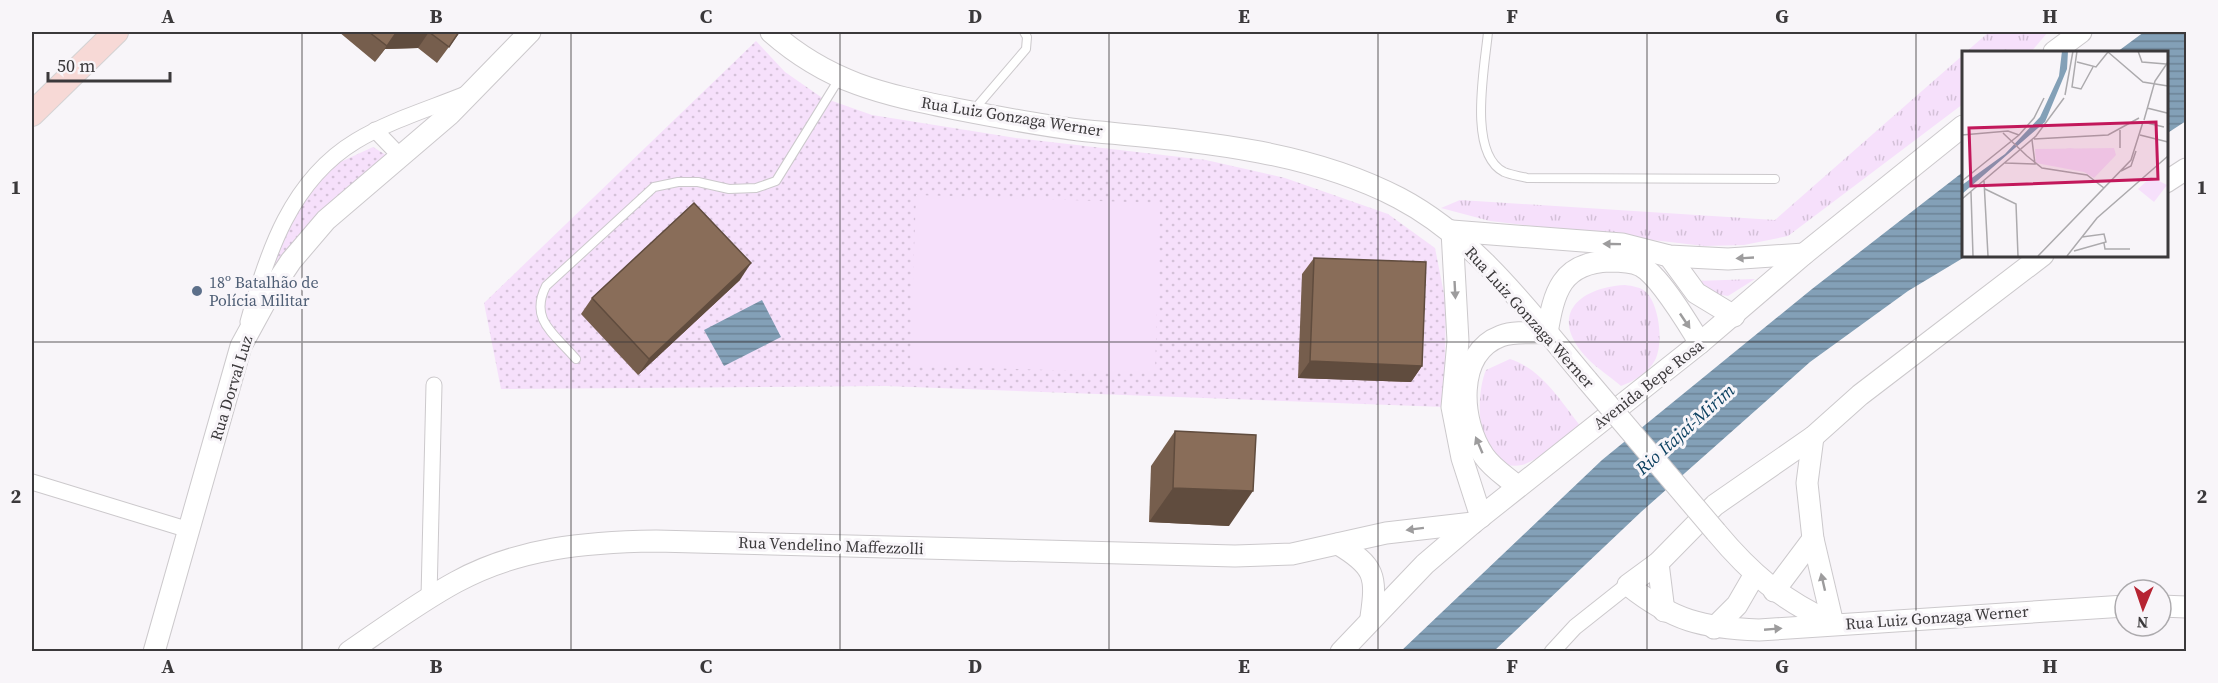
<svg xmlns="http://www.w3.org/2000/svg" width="2218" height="683" font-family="'Source Serif 4',serif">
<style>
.grass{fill:url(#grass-tufts)}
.park{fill:url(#park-dots)}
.pitch{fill:#f6e0fb}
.water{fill:url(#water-rules)}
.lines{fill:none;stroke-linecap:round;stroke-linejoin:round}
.lane-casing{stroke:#ccc9cc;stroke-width:10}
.street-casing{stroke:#ccc9cc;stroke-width:17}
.secondary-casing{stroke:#ccc9cc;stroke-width:23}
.primary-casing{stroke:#d4d3d4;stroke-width:26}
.lane{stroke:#fff;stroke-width:8}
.street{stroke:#fff;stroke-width:15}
.secondary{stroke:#fff;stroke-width:21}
.primary{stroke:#f7d9d6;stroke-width:24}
.secondary-bridge-casing{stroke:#ccc9cc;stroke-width:23;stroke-linecap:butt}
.secondary-bridge{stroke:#fff;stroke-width:21}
.wall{fill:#765e4d}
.shaded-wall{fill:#604c3e}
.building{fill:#896d59;stroke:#604c3e;stroke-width:1.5}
.oneway{fill:#9d9c9d}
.grid{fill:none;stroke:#3b393b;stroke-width:1.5;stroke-opacity:0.55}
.service-dot{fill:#5c6f8a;stroke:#f8f5f9;stroke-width:2}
.labels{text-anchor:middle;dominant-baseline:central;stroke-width:6;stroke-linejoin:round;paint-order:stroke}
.street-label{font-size:16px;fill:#3b393b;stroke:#f8f5f9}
.service-label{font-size:16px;fill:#4e5e75;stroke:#f8f5f9;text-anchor:start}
.water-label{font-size:18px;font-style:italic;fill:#0a3f5f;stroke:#f8f5f9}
.inset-road{fill:none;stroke:#acaaad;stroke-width:1.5}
.view{fill:#c2185b;fill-opacity:0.15;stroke:#c2185b;stroke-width:3}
.inset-edge{fill:none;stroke:#3b393b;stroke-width:3}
.neatline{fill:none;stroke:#3b393b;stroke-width:2}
.grid-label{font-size:20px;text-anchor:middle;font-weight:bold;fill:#3b393b}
</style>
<defs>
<pattern id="grass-tufts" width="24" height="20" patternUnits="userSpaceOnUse" patternTransform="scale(1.5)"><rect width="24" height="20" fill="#f6e0fb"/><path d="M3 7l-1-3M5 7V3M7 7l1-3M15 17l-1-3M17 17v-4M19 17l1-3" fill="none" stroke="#d4c1d8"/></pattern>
<pattern id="park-dots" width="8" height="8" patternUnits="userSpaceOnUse" patternTransform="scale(1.5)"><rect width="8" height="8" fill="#f6e0fb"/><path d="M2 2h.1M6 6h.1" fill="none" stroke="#d4c1d8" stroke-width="1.8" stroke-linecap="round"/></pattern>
<pattern id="water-rules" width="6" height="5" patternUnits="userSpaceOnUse" patternTransform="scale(1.5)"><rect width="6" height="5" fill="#83a0b7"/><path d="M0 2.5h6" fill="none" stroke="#6c8396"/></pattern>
</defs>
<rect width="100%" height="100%" fill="#f8f5f9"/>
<g class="grass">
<polygon points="1989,32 2048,32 2031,52 1966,52"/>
<polygon points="1963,55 1963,104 1788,236 1744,245 1704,246 1490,221 1441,208 1460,200 1775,220"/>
<polygon points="1755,279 1728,296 1715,294 1695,281"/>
<path d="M1625 285C1633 286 1641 287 1647 293 1660 307 1665 350 1652 365 1644 375 1632 382 1621 386 1611 377 1598 369 1588 359 1548 317 1576 288 1625 285Z"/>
<path d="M1510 359C1543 370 1561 402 1582 428 1568 437 1535 462 1522 465 1476 474 1474 398 1486 370Z"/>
</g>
<g class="park">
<polygon points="756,41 785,72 821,97 872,115 1016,138 1206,160 1285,178 1388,214 1435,248 1446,304 1444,407 886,386 501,389 484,303"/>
<polygon points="373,147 386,155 266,286 267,267 288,224 312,189 334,165"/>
</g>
<polygon class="pitch" points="916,195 1160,203 1155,373 910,366"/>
<g class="water">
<polygon points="2144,32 2186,32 2186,121 2166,134 2166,52 2117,52"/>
<polygon points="1963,172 1963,255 1968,255 1908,291 1810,362 1641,512 1494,651 1400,652 1602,460 1812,289"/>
<polygon points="762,300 781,337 724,366 704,330"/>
</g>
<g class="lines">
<g class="lane-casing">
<g id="lane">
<path d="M1488 32C1485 66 1467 153 1504 172 1511 175 1520 176 1527 178L1775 179"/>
<polyline points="973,111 1026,49 1027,37 1024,32"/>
<path d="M576 359C554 333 529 320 546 286L654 187 678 182H698L729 189 756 188 776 181 839 79"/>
</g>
</g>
<g class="street-casing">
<g id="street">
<polyline points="375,130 401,157"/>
<path d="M248 322C267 253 291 180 356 141 389 121 429 109 466 94"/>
<polyline points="32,482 189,530"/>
<polyline points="429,597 434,385"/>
<polyline points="1552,652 1575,627 1628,585"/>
</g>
</g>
<g class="secondary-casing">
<g id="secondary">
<path d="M771 32C829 83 882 94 956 109 997 117 1038 125 1079 130 1187 141 1301 147 1399 198 1477 239 1532 315 1587 380"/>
<polyline points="2054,52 2081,32"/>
<polyline points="2166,182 2186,169"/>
<polyline points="1452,231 1622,244 1669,256 1728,259 1804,254"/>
<polyline points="1452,231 1458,341 1452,407 1462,458 1481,517"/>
<path d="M2043 255 1860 395 1813 437 1715 505 1658 563 1628 585C1673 621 1703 628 1759 630L2125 606"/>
<polyline points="1669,256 1696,293 1734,316"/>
<path d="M1547 333C1554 292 1561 263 1609 261 1619 261 1632 261 1641 266 1660 276 1688 324 1700 343"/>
<polyline points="1813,437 1807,483 1813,539 1833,624"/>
<path d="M1518 487C1507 477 1493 469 1484 456 1460 422 1455 353 1501 336 1514 331 1534 333 1547 333"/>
<path d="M1716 532C1751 574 1782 600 1832 623"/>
<path d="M1338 544C1375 566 1377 576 1371 617"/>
<polyline points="1658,563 1664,611"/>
<polyline points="1774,591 1813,539"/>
<polyline points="2161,606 2186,607"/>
<polyline points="1714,628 1737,605 1755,574"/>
<polyline points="154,652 241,346 271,291 291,261 326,220 450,114 530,32"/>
<path d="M349 652C384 628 419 602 456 582 518 548 586 542 656 541L1235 556 1292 554 1386 533 1473 523"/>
<polyline points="1341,652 1425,564 1473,523 1700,343 1804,254 1963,126"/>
</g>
</g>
<g class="primary-casing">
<polyline id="primary" points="32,114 116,32"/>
</g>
<use href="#lane" class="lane"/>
<use href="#street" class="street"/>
<use href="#secondary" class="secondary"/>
<use href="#primary" class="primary"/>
<g class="secondary-bridge-casing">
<polyline id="secondary-bridge" points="1587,380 1716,532"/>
</g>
<use href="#secondary-bridge" class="secondary-bridge"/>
</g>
<g class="wall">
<polygon points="339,32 460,32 437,63 418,48 385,49 375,62"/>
<polygon points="1314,258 1422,366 1411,382 1298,378 1302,274"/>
<polygon points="740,280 638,375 581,314 592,298"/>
<polygon points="1175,431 1229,526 1149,522 1151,466"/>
</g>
<g class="shaded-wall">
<polygon points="429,32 418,48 385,49 375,62 396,33"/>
<polygon points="751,263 740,280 638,375 649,359"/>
<polygon points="1310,361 1422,366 1411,382 1298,378"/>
<polygon points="1173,488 1253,491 1229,526 1149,522"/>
</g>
<g class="building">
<polygon points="369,32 425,32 396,33 387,46"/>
<polygon points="429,32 459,32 449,47"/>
<polygon points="694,203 751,263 649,359 592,298"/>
<polygon points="1314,258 1426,262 1422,366 1310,361"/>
<polygon points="1175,431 1256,435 1253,491 1173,488"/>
</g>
<defs><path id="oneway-solid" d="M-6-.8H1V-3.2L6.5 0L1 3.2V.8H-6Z" transform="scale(1.5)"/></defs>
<g class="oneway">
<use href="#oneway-solid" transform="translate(1612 244) rotate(-179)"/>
<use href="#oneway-solid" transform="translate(1745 258) rotate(177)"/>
<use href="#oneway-solid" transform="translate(1455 290) rotate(87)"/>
<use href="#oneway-solid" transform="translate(1685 321) rotate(56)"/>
<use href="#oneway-solid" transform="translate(1479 445) rotate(-113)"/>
<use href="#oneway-solid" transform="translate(1415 529) rotate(173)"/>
<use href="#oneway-solid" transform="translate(1823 582) rotate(-103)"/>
<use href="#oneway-solid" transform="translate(1773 629) rotate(-5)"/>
</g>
<path class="grid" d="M302 32V652M571 32V652M840 32V652M1109 32V652M1378 32V652M1647 32V652M1916 32V652M32 342H2186"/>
<circle class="service-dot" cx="197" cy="291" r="6"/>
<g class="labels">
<g class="street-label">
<text transform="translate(1012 116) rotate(9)">Rua Luiz Gonzaga Werner</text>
<text transform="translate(1530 317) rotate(48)">Rua Luiz Gonzaga Werner</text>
<text transform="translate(1648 384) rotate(-38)">Avenida Bepe Rosa</text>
<text transform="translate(231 388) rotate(-73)">Rua Dorval Luz</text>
<text transform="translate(831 545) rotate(2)">Rua Vendelino Maffezzolli</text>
<text transform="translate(1937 617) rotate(-4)">Rua Luiz Gonzaga Werner</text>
</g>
<g class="service-label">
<text x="209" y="282">18º Batalhão de<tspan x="209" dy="18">Polícia Militar</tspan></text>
</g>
<g class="water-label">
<text transform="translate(1685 429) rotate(-42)">Rio Itajaí-Mirim</text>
</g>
</g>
<g transform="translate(1962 51)">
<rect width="206" height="206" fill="#f8f5f9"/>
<path d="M189 126 205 134 192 151 176 138Z" fill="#f6e0fb"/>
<path d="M152 97 154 104 132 127 122 121 74 112 73 98Z" fill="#f6e0fb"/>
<path d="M98 107a10 10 0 1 1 20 0a10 10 0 1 1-20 0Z" fill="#f6e0fb"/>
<path d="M100 0H106L105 18 83 71 0 143V134L43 103 78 66 97 25Z" fill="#83a0b7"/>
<path class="inset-road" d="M115 0 110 36 119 38 131 16M176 0 180 11 204 13M146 1 181 31 206 35M115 11 134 16 146 1M103 44 111 0M185 57 205 62M182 69 193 30 206 11M181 71 202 76M158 79V97M41 82 65 105M0 84 46 80 57 84 0 130M57 84 72 67 82 47M178 84 206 91M72 88 146 84 177 67M65 105 80 117 125 124 142 137M43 112 73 113 70 89M159 120 169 115 174 100M22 130 26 205M23 138 54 153 56 205M9 141 11 205M0 148 74 85 102 47M142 192 143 198H168M112 200 144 191 142 183 120 186M76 205 169 109 181 71M105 205 135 167 206 105"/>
<path class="view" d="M194 71 196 128 9 135 7 77Z"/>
<rect width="206" height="206" class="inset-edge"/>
</g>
<rect width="2218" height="683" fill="none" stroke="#f8f5f9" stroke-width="66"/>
<g transform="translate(2143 608) rotate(182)"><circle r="28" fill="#f8f5f9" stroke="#acaaad" stroke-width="1.5"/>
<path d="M0-4.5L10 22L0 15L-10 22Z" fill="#b62432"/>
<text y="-9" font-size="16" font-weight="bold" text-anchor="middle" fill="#3b393b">N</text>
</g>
<path d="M48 72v9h122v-9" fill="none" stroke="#3b393b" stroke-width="3"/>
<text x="57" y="72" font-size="18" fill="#3b393b" stroke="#f8f5f9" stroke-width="4.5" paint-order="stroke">50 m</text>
<rect x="33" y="33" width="2152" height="617" class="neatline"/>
<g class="grid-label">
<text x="168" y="23">A</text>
<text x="436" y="23">B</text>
<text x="706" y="23">C</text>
<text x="975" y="23">D</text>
<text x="1244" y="23">E</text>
<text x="1512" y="23">F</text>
<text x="1782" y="23">G</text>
<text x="2050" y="23">H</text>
<text x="16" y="194">1</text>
<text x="2202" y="194">1</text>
<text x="16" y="503">2</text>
<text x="2202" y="503">2</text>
<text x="168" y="673">A</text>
<text x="436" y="673">B</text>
<text x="706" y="673">C</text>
<text x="975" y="673">D</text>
<text x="1244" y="673">E</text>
<text x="1512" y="673">F</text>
<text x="1782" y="673">G</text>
<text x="2050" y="673">H</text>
</g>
</svg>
